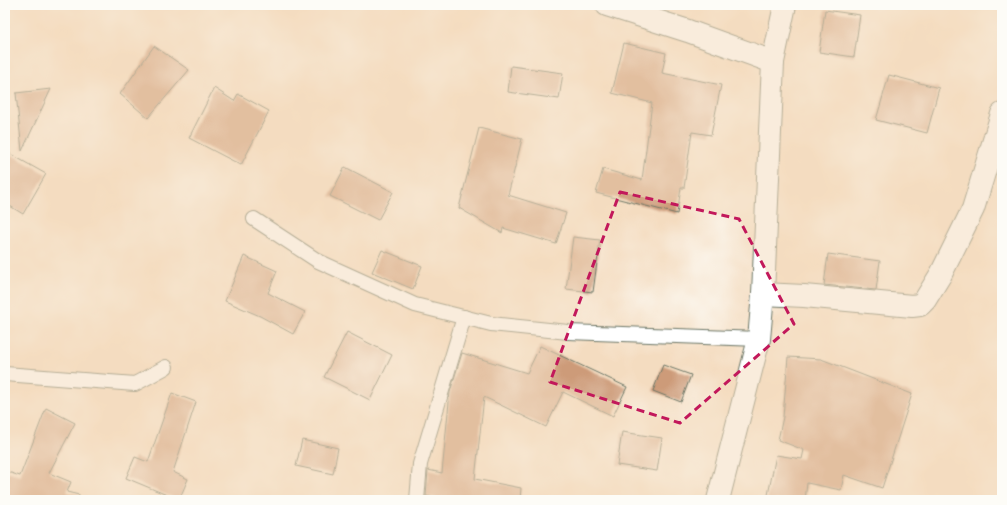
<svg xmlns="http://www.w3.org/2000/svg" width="1007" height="505" font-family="Alegreya,serif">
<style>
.building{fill:#cd9b79}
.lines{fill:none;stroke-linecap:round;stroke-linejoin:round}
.lane-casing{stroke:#6a7565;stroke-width:16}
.street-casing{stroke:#6a7565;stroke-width:24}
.lane{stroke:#fff;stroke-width:14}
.street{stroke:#fff;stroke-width:22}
.marked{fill:none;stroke:#c2185b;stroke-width:3;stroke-dasharray:8 5;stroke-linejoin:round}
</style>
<rect width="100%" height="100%" fill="#fdfcf7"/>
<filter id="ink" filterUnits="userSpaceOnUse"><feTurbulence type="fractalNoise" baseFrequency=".025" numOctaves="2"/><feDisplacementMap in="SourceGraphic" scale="8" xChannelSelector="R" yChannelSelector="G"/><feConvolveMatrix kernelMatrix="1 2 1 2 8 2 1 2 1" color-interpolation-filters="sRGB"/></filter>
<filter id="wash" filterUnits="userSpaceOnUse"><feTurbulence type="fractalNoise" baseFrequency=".012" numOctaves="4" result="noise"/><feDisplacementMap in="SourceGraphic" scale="16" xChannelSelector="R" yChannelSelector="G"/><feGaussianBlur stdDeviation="0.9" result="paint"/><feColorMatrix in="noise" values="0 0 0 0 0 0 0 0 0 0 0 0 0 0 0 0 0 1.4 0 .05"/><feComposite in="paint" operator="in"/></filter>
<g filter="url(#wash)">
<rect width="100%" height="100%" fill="#f4dcc0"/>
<g id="blocks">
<g class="building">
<polygon points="825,10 860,15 854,57 819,52"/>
<polygon points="624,43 666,53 662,73 721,85 711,135 692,132 684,188 681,188 677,214 596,193 603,169 642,180 652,103 612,93"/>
<polygon points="154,46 189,70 148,118 120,94"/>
<polygon points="511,66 563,73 559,99 508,92"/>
<polygon points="889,75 939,88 927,133 876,120"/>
<polygon points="214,88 234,101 238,94 269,111 241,165 189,138"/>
<polygon points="51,89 22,151 16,93"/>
<polygon points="479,128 522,139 508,195 566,213 556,244 503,228 502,233 459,208"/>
<polygon points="5,151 46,174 23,214 5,203"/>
<polygon points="345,167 393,192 378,220 330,196"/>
<polygon points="573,237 600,240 593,292 566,289"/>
<polygon points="382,250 422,266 413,289 372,272"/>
<polygon points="828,254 880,261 876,290 824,285"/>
<polygon points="244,256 277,271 268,293 305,312 293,334 260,316 225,301"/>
<polygon points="347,332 392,355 370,400 324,377"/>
<polygon points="540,346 627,387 613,416 563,392 546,427 484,397 475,479 521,488 520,500 445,500 426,496 428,470 442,473 450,392 462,353 527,373"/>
<polygon points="788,357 821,359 912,394 882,488 844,475 841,490 807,483 805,500 767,500 776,455 802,459 804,450 778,440 783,417"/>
<polygon points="663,365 691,375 681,402 653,391"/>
<polygon points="172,393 196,402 173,472 188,479 179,500 126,478 135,457 148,462"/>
<polygon points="46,408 75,423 49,473 71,482 67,492 79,495 78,500 5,500 5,471 20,476"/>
<polygon points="622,432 662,438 657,471 617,465"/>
<polygon points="302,440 338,448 333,474 296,466"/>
</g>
</g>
</g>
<g filter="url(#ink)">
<use href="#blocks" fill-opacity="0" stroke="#6a7565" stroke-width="1"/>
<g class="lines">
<g class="lane-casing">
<g id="lane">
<polyline points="254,219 318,261 415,305 491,324 568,332 759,339"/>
<polyline points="5,374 135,384 166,367"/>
<polyline points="417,500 420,464 464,317"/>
</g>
</g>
<g class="street-casing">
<g id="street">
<polyline points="607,5 688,31 773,62"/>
<polyline points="763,294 804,296 912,306 920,305 925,300 941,274 973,209 1002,114"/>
<polyline points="718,500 759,339 763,294 773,62 785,5"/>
</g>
</g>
<use href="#lane" class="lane"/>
<use href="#street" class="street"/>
</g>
</g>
<path d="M0 0H1007V505H0ZM620 192 739 219 794 324 680 423 550 382Z" fill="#f4dcc0" fill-opacity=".55" fill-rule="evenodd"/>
<path class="marked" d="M620 192 739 219 794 324 680 423 550 382Z"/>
<rect width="1007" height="505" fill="none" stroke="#fdfcf7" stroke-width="20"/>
</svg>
